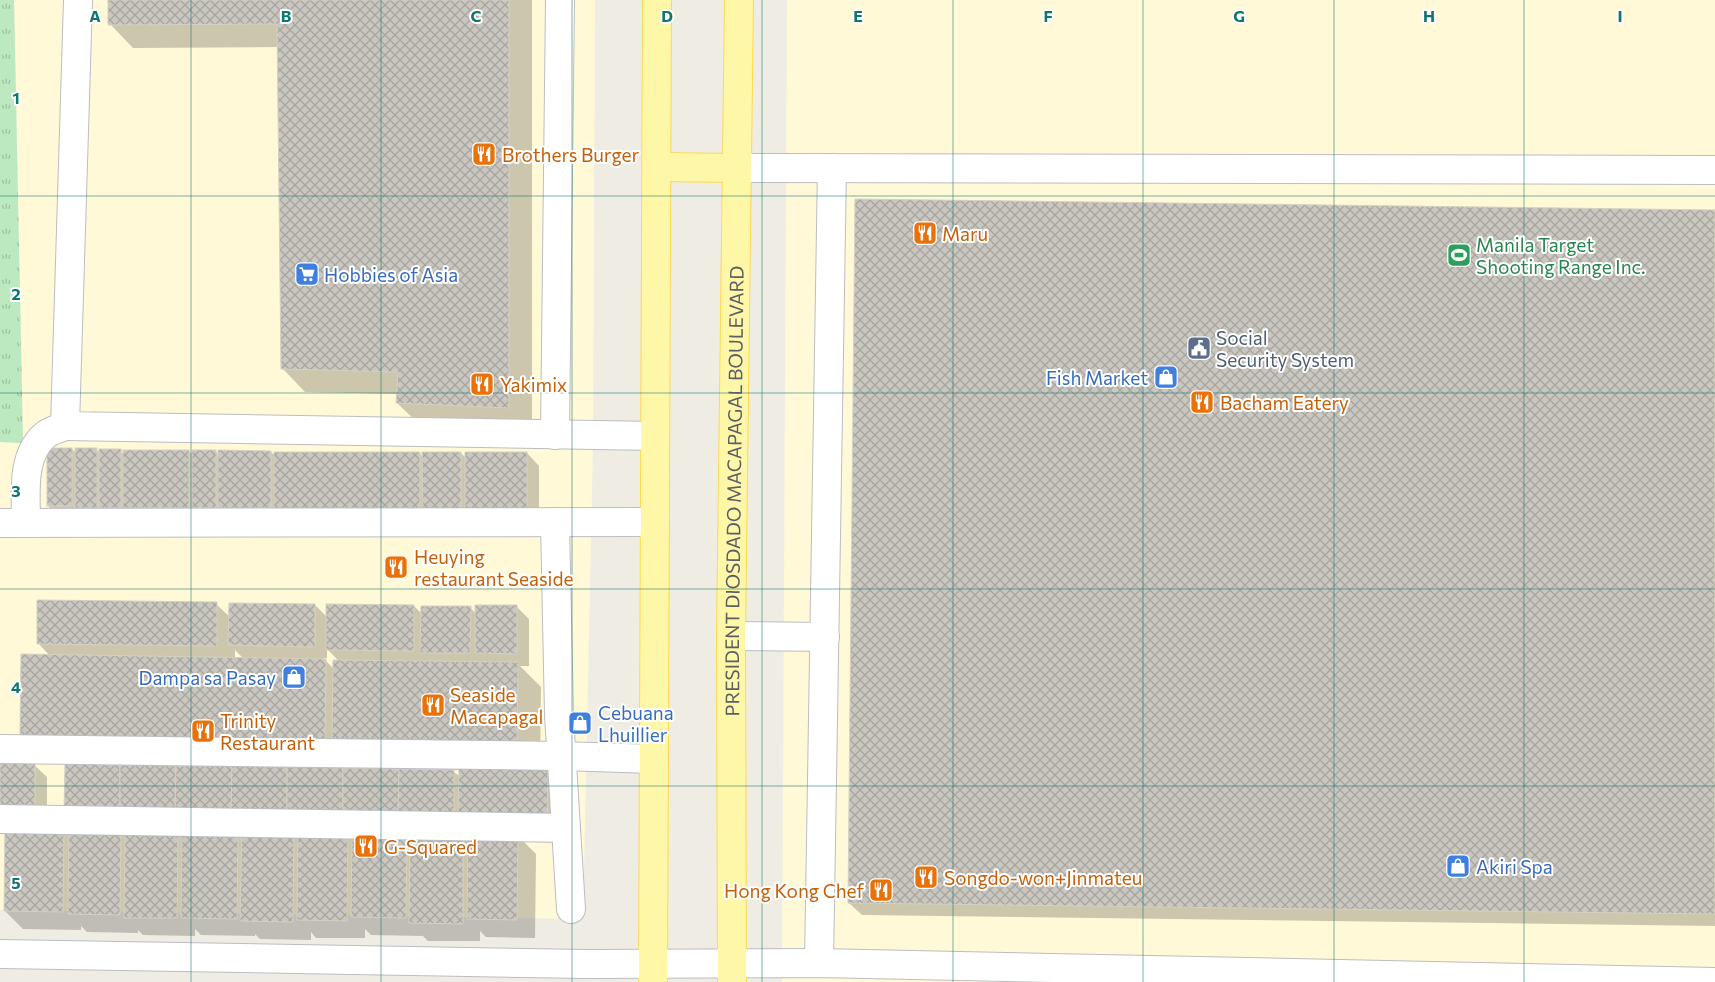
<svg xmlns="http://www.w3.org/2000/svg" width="1715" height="982" font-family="Commissioner,sans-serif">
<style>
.commercial{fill:#fff9d8}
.grass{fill:url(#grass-tufts)}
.shadow{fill:#0003;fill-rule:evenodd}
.building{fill:url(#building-cross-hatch);stroke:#d5d0c1}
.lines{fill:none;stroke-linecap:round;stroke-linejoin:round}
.minor-casing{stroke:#bbbdc3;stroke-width:30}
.major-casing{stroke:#fed94d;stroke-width:30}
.minor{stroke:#fff;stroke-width:28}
.major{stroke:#fff7a8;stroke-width:28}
.grid{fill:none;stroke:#0f766e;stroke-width:1;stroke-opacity:0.55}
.labels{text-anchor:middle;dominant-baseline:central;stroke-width:4;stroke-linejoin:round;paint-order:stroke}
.food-label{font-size:19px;fill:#c56008;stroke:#fff;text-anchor:start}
.leisure-label{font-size:19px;fill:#27864d;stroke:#fff;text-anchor:start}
.shop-label{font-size:19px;fill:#366cbe;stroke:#fff;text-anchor:start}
.service-label{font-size:19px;fill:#4e5e75;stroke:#fff;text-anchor:start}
.street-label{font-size:19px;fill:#5b5f65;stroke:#fff}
.grid-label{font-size:16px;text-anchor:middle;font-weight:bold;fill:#0f766e;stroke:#fff;stroke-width:4;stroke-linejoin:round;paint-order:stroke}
</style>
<defs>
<pattern id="grass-tufts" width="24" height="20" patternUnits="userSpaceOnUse" patternTransform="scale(1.25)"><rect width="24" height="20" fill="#bde9c0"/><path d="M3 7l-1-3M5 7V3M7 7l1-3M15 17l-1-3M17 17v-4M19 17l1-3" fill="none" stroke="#9dc0a0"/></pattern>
<pattern id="building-cross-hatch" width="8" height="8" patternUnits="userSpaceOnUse" patternTransform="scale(1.25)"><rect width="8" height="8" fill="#cac7c0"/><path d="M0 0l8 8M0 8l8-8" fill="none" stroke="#a7a5a0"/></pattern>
</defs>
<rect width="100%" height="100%" fill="#efede3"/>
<g class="commercial">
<polygon points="14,0 595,0 593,444 583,919 0,910 0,442 23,443"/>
<polygon points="787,0 1715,0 1715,982 782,982"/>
</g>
<polygon class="grass" points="0,0 14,0 23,443 0,442"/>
<g class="shadow">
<polygon points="109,0 532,0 532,431 421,426 397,403 398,394 305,392 282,368 279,47 133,48 110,24"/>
<polygon points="1715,211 1715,926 862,915 849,903"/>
<polygon points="72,449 76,453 96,450 100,453 120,451 124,455 189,451 193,455 215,451 219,455 271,452 275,456 419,453 424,458 461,453 466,458 527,453 539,466 539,523 61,518 48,506"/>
<path d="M216 604 230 617 315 605 327 617 414 606 422 614 470 607 476 614 517 607 529 619V666H520L541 687 540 770H547L565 788V840L521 839 536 854 535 938 486 937 480 931V941H428L423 936 371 935 365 929V938H316L311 932V940L260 939 255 934V936L201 935 195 929V936L143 935 138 930V933L87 932 81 926V930L23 929 5 911 6 824 358 770 342 754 50 656 38 643ZM327 649 339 661 334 669 323 658H327ZM235 650 244 659H235ZM452 770H460V777Z"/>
<polygon points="34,765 47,777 47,817 1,805"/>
</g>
<g class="building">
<polygon points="108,0 509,0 509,408 396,403 398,372 281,369 277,24 108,25"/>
<polygon points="855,199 1715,210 1715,914 848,903"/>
<rect x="47" y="448" width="25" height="58"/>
<rect x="75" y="448" width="22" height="60"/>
<rect x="99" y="449" width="22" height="59"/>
<rect x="123" y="450" width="66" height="58"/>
<rect x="192" y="450" width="24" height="58"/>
<polygon points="218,450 271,451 271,508 218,508"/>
<polygon points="274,452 420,452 420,510 274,509"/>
<polygon points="422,452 461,452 461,512 423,512"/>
<rect x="465" y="452" width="62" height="59"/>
<polygon points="37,600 217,602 217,646 37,644"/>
<polygon points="229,603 315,604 315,647 228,645"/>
<polygon points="326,604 414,605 414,651 326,650"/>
<polygon points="475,605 517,605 517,654 475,653"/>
<polygon points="421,606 471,606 470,653 420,653"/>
<polygon points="21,654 326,659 325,741 20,736"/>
<polygon points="333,660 518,662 517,748 332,745"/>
<polygon points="35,763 35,805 0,806 0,764"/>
<polygon points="65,764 120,765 120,813 64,812"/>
<polygon points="120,765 176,766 175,813 120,813"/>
<polygon points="176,766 232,766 231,814 175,813"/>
<polygon points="232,766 287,767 287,815 231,814"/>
<polygon points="287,767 343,768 343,816 287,815"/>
<polygon points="459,767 548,769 547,822 458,821"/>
<polygon points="343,768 399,769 398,817 343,816"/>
<polygon points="399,769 454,770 454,818 398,817"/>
<polygon points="5,822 64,823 63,912 4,911"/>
<polygon points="69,823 121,824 120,915 68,914"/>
<polygon points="242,825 294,827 293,922 240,921"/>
<polygon points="298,825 348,826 347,921 297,920"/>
<polygon points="125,827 178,827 177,918 124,918"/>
<polygon points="182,828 238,829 237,919 181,918"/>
<polygon points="410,830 463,831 463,924 409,923"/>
<polygon points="352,832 407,833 406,918 351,917"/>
<polygon points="468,834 518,835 517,920 467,919"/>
</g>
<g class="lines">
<g class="minor-casing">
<g id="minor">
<polyline points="78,0 65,426 655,436"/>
<polyline points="737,168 1715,170"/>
<polyline points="555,435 560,0"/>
<path d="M26 522C26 494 21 457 44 436 49 431 58 429 65 426"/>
<polyline points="555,522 559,715 571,909"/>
<polyline points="0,523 655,522"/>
<polyline points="731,636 825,637"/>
<polyline points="0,749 561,756 654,759"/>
<polyline points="0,819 566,828"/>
<polyline points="0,954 586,964 819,963 1715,982"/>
<polyline points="819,963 832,168"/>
</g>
</g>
<g class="major-casing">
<g id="major">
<polyline points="657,167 737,168"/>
<polyline points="653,982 657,0"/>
<path id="s1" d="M732 982 731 636 739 0"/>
</g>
</g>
<use href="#minor" class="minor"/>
<use href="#major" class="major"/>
</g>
<path class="grid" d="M191 0V982M381 0V982M572 0V982M762 0V982M953 0V982M1143 0V982M1334 0V982M1524 0V982M0 196H1715M0 393H1715M0 589H1715M0 786H1715"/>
<defs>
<g id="restaurant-square" transform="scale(1.25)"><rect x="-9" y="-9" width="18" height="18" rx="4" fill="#e8710a" stroke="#fff"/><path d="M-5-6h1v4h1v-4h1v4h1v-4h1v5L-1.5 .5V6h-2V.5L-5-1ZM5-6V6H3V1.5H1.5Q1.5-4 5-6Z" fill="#fff"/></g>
<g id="stadium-square" transform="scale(1.25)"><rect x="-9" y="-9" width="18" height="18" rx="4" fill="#2e9e5b" stroke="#fff"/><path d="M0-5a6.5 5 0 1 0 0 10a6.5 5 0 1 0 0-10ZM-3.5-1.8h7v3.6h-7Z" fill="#fff"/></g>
<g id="supermarket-square" transform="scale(1.25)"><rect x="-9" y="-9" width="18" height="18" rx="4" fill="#3f7fe0" stroke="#fff"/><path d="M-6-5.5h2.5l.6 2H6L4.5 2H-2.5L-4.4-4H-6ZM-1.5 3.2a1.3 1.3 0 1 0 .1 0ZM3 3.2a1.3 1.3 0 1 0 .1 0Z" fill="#fff"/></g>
<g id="civic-square" transform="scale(1.25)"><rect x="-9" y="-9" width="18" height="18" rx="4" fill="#5c6f8a" stroke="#fff"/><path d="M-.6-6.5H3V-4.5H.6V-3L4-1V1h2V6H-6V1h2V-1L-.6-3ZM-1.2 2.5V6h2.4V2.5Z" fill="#fff"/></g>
<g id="shop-square" transform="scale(1.25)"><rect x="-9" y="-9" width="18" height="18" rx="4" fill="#3f7fe0" stroke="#fff"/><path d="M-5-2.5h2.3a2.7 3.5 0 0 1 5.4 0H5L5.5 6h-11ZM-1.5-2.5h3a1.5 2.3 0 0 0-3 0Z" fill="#fff"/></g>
</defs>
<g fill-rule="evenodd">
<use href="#restaurant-square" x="484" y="154"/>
<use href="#restaurant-square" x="925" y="233"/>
<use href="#stadium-square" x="1459" y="255"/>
<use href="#supermarket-square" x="307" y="274"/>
<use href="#civic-square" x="1199" y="348"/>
<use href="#shop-square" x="1166" y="377"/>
<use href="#restaurant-square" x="482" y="384"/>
<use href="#restaurant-square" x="1202" y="402"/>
<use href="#restaurant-square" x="396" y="567"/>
<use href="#shop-square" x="294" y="677"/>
<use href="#restaurant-square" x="433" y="705"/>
<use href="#shop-square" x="580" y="723"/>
<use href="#restaurant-square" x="203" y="731"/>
<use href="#restaurant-square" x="366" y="846"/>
<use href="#shop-square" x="1458" y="866"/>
<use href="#restaurant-square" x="926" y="877"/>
<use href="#restaurant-square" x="881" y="890"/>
</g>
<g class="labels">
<g class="food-label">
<text x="502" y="154">Brothers Burger</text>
<text x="942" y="233">Maru</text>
<text x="500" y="384">Yakimix</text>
<text x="1220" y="402">Bacham Eatery</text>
<text x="414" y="556">Heuying<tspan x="414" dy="22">restaurant Seaside</tspan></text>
<text x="450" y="694">Seaside<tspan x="450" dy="22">Macapagal</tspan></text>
<text x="220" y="720">Trinity<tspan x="220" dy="22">Restaurant</tspan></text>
<text x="384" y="846">G-Squared</text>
<text x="944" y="877">Songdo-won+Jinmateu</text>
<text x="864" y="890" text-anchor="end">Hong Kong Chef</text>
</g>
<g class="leisure-label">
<text x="1476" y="244">Manila Target<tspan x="1476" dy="22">Shooting Range Inc.</tspan></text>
</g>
<g class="shop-label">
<text x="324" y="274">Hobbies of Asia</text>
<text x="1148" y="377" text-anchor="end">Fish Market</text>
<text x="276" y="677" text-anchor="end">Dampa sa Pasay</text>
<text x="598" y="712">Cebuana<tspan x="598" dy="22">Lhuillier</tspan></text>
<text x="1476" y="866">Akiri Spa</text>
</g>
<g class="service-label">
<text x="1216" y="337">Social<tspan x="1216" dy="22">Security System</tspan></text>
</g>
<g class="street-label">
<text stroke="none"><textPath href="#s1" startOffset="491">PRESIDENT DIOSDADO MACAPAGAL BOULEVARD</textPath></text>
</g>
</g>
<g class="grid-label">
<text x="95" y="22">A</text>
<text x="286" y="22">B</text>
<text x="476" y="22">C</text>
<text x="667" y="22">D</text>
<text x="858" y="22">E</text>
<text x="1048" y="22">F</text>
<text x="1239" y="22">G</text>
<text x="1429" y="22">H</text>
<text x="1620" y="22">I</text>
<text x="16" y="104">1</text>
<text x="16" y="300">2</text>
<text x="16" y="497">3</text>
<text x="16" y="693">4</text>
<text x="16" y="889">5</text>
</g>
</svg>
